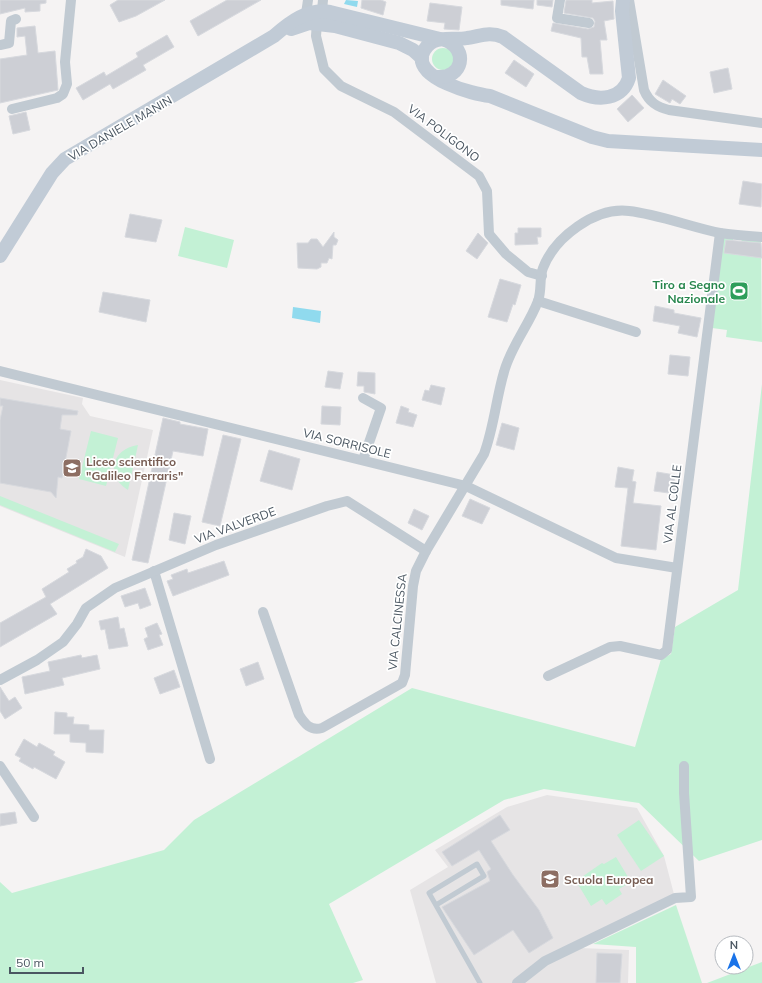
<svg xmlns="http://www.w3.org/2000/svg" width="762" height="983" font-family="Mulish,sans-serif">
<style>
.education{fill:#e6e4e5}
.green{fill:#c3f1d5}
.water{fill:#90daee}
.building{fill:#cdcfd5;stroke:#d7d9de}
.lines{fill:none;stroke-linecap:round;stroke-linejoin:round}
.service{stroke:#c1cad2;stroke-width:5}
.minor{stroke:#c1cad2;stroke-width:10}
.secondary{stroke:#c1cbd6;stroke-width:14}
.labels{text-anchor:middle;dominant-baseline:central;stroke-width:3.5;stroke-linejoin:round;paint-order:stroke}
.street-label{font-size:12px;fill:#4a5661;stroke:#fff}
.leisure-label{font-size:12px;font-weight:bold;fill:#27864d;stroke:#fff;text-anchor:end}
.education-label{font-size:12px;font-weight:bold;fill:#785e54;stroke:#fff;text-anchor:start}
</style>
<rect width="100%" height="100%" fill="#f5f3f3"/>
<g class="education">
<polygon points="0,380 83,398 82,404 90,416 153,430 125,557 0,506"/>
<polygon points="547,795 637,808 664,856 675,898 580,948 629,950 628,983 436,983 410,890 448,867 435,850 507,807"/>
</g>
<g class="green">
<circle cx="443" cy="59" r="11"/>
<polygon points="185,227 234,240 227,268 178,256"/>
<polygon points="723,237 733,238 733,243 741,243 742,239 761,241 762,342 726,337 727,330 712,328"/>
<polygon points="762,384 762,840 699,861 639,803 544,789 504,800 329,904 363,980 353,983 0,983 0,882 12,893 164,850 194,820 412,688 635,747 661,659 671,654 675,627 738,590"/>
<polygon points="91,431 118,438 106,486 79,479"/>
<path d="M138 445 128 490C105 476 111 449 138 445Z"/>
<polygon points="0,496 119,544 115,552 0,505"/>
<polygon points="639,820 664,856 641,871 617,835"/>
<polygon points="616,857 631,882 619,889 622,894 606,905 602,899 591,906 576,881 602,863 604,864"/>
<polygon points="676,905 702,983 636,983 636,947 593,944"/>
<polygon points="762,962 762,983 707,983"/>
</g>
<g class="water">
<polygon points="346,0 358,1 357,7 344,4"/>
<polygon points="293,307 321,311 320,323 292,318"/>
</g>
<g class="building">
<polygon points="0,0 46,0 46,3 40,4 40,11 25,12 25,8 0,14"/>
<polygon points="118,0 165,0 136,16 119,22 110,5"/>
<polygon points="227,0 261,0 198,36 190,21"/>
<polygon points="362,0 381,0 386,2 383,15 361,8"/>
<polygon points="501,0 534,0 533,9 501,5"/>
<polygon points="537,0 553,0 552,7 537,5"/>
<polygon points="566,0 592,0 592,3 613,1 614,19 604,21 607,40 600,40 603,74 590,74 587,57 582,57 581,38 551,31 553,23 588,29 594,27 595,21 593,18 564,13"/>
<polygon points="430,3 462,7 459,30 444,29 445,23 427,21"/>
<polygon points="35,26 38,53 55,51 58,90 0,103 0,59 27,55 25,36 17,37 17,28"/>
<polygon points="167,35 174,47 143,65 146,70 113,89 110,84 83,100 76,88 104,72 106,76 138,57 136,53"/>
<polygon points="514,60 534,74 526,87 505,73"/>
<polygon points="728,68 732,89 714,93 710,72"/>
<polygon points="663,80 686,96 680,104 672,99 670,103 655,94"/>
<polygon points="632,95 644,108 628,122 617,109"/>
<polygon points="26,112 30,130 13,134 9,116"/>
<polygon points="743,181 762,184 761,207 739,204"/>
<polygon points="130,214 162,220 156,242 125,237"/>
<polygon points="518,228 541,228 541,237 537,237 538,244 515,245 515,233 518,233"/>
<polygon points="334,232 334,237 338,240 336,245 333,245 332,259 329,258 327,263 321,263 321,267 317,269 298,268 297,243 308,243 311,239 317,239 323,247"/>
<polygon points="478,233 488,243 477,259 466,251"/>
<polygon points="726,240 761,243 762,258 724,253"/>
<polygon points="500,279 521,285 515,305 513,304 507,322 488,317"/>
<polygon points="103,292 150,300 146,322 99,312"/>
<polygon points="655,306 674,310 674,313 701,318 697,337 678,333 680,326 653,321"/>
<polygon points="670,355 690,357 688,376 668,374"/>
<polygon points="328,371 343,373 340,389 325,387"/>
<polygon points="358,372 375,373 375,394 364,392 364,386 357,386"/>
<polygon points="431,385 445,388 441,405 422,400 425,390 429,391"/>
<polygon points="0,398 78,411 77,415 62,415 60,429 71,431 62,478 58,477 56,498 51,492 0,483 0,420 3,406 0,406"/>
<polygon points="322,406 341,407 340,425 321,424"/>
<polygon points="401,406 409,409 408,412 417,415 413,427 396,423"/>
<polygon points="163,418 180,422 180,424 208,429 203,456 173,451 148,563 132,560"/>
<polygon points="502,423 519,428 514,450 496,445"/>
<polygon points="223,435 241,439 220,526 202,522"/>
<polygon points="269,450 300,459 292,490 260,481"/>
<polygon points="618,467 634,470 632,481 636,482 633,503 661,506 656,550 621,546 628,488 615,487"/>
<polygon points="657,472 675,475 674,481 678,482 676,494 654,491"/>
<polygon points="470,499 490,508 482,524 462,516"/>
<polygon points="414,509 429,516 422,530 408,523"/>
<polygon points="174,513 191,516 185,544 169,540"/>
<polygon points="86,549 101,556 108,568 50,604 57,614 0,647 0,623 46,597 42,589 69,572 67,569 77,563 76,561 83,557"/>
<polygon points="224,561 229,575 173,596 167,581 173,579 171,575 187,569 188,573"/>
<polygon points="145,588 151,605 140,609 138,603 125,607 121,596"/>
<polygon points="118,617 120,629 124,628 128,646 109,649 105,629 101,630 99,621"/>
<polygon points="157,623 162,634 159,635 163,645 148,650 144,639 148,637 145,628"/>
<polygon points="81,655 82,658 97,655 100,669 62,678 64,685 25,694 22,677 50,671 48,662"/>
<polygon points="258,662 264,679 246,686 240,669"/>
<polygon points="174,670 180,687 160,694 154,678"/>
<polygon points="0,687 9,701 15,697 22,708 5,719 0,711"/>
<polygon points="55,712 67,713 67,717 74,717 73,724 89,725 89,730 104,730 103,753 86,752 86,743 70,742 70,734 54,734"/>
<polygon points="24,739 37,747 39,743 55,752 53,755 65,762 56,779 34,767 33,769 19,761 21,758 15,755"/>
<polygon points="15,812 17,823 0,826 0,814"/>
<polygon points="500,815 510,830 491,841 513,875 539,910 553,938 529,953 513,930 474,955 442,907 490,881 487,872 491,869 479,850 452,866 442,852"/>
<polygon points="597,953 622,954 620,983 596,983"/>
</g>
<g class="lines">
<polyline class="service" points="436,905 484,876 477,864 429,893 480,983"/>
<g class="minor">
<polyline points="308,0 306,14 317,23 316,36 324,69 341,86 394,112 479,176 487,191 489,234 506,254 528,272 542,276"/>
<polyline points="560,0 557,18 589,23"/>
<path d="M629 0 644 90C649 102 657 107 669 110L762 123"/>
<polyline points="322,10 323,0"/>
<polyline points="0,45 9,43 11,21 16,19"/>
<polyline points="12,109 57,98 63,94 67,84 65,62 71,0"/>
<polyline points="538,301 636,332"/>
<polyline points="0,371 466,486 616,558 677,568"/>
<polyline points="363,460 381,408 363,398"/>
<polyline points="154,571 210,759"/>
<path d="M263 612 299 715C305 724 310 731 322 728L402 683 405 675 413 586 416 571 426 551"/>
<polyline points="548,676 610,647 620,646 661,655 667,650 720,233"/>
<path d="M0 680 37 660 63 642 77 624 86 608 115 588 216 545 327 506 347 501 426 551 484 454C494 427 496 399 504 372 511 346 529 325 538 301 542 290 539 278 543 268 555 237 595 207 629 211 657 214 691 227 720 233 734 235 748 236 762 237"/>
<polyline points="0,766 34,817"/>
<polyline points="517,983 545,961 675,898 691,897 684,793 684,766"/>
</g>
<g class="secondary">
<path d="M623 0 622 11 629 78C622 100 599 101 581 93L503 37C489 31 481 36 467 38 457 40 443 37 434 41 428 44 424 49 422 55 417 79 472 94 490 96L592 137 608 141 762 150"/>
<polyline points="291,29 309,23 335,26 399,43 413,50 422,58"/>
<path d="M437 77C463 79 469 49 445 40"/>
<path d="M0 256 52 173 65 159 274 36C290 22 308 8 330 12L440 39"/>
</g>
</g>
<defs>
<g id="stadium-square" transform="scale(1)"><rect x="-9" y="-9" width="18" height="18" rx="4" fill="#2e9e5b" stroke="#fff"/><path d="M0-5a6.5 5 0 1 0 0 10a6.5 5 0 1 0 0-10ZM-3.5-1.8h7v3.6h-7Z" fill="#fff"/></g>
<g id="school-square" transform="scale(1)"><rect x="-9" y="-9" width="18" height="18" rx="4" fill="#8d6e63" stroke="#fff"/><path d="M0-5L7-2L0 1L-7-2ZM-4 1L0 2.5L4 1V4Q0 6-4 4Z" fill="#fff"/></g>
</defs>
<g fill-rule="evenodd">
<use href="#stadium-square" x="739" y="291"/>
<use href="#school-square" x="72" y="468"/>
<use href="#school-square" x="550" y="879"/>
</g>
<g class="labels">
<g class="street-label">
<text transform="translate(120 128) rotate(-30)">VIA DANIELE MANIN</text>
<text transform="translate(444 133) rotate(37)">VIA POLIGONO</text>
<text transform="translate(347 443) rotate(14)">VIA SORRISOLE</text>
<text transform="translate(672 504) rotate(-83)">VIA AL COLLE</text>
<text transform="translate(235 525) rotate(-20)">VIA VALVERDE</text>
<text transform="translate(397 622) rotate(-84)">VIA CALCINESSA</text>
</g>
<g class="leisure-label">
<text x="725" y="284">Tiro a Segno<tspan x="725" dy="14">Nazionale</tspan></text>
</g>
<g class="education-label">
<text x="86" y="461">Liceo scientifico<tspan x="86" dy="14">"Galileo Ferraris"</tspan></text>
<text x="564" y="879">Scuola Europea</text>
</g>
</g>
<g transform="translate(734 955)"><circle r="19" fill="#ffffff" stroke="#b7bbc0"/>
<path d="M0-3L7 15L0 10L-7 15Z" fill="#1a73e8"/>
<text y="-6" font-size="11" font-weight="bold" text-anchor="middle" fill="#4a5661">N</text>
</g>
<path d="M10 967v6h73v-6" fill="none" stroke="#4a5661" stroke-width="2"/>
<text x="16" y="967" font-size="12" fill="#4a5661" stroke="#ffffff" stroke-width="3" paint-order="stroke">50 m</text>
</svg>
